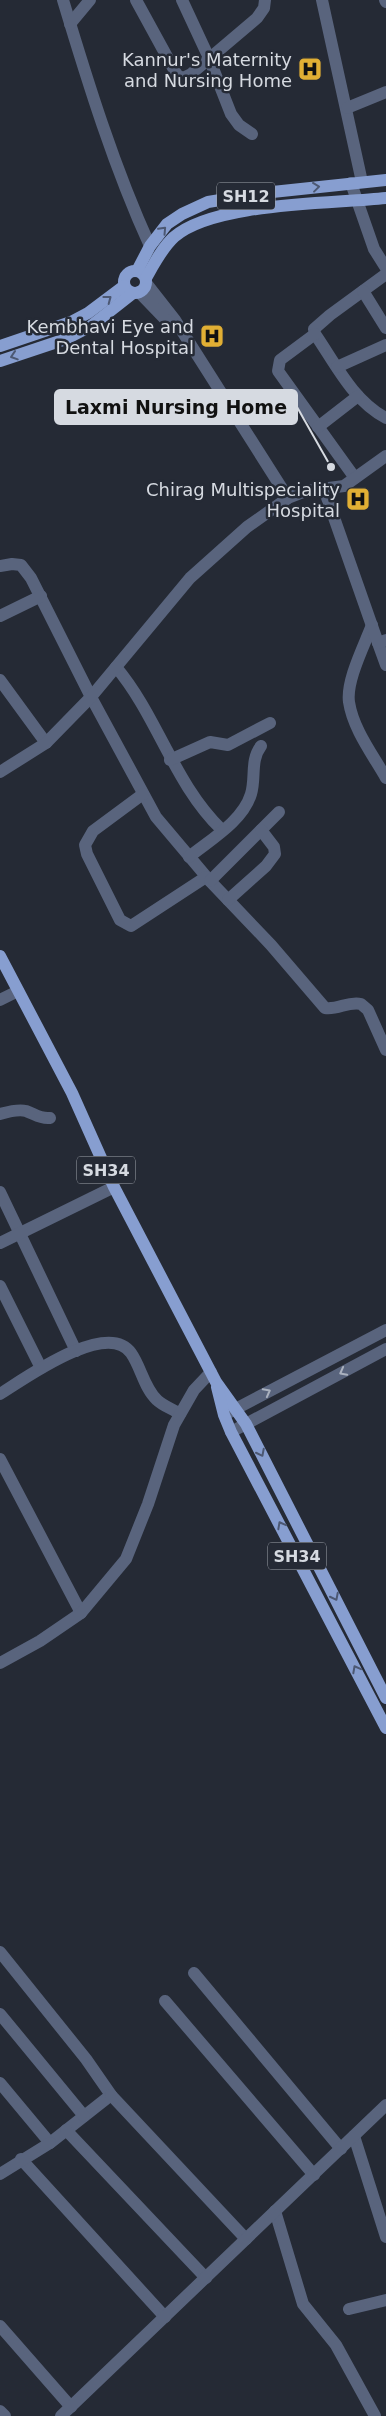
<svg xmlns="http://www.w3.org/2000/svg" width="386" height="2416" font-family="'DejaVu Sans',sans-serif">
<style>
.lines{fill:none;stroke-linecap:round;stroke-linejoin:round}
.minor{stroke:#59647d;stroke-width:12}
.tertiary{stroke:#59647d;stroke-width:12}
.primary{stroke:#879ed0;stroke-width:12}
.oneway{stroke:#4c5873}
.oneway2{stroke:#aab1be}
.labels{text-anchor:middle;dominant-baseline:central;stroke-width:5;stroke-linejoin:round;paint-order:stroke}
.shield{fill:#252a35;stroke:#a1a5ad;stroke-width:1}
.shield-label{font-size:16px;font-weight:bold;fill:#d6dae1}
.poi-label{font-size:18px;fill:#d6dae1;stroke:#252a35;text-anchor:end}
.leader{fill:none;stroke:#d6dae1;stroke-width:2}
.callout-dot{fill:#d6dae1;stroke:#252a35;stroke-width:2}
.callout{fill:#d6dae1;stroke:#d6dae1;stroke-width:2}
.callout-label{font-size:19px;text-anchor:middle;font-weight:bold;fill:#111}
</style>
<rect width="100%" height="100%" fill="#252a35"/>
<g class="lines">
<g class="minor">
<path d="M63 0C88 83 114 167 150 246"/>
<polyline points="136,0 177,75 183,78 191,74 257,18 264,8 265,0"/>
<polyline points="182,0 209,58 231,114 239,125 252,134"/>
<polyline points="322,0 362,182"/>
<polyline points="385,0 386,2"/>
<polyline points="70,24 90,0"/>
<polyline points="347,108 386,92"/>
<polyline points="351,183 374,249 386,268"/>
<path d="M386 274 330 315 314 329 315 334C335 363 353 401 386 418"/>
<polyline points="363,291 386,328"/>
<polyline points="315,334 280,360 278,371 355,478"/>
<polyline points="337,367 386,345"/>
<polyline points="318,427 358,396"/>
<path d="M0 566 12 564 21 565 31 578 91 697 156 817 210 881 271 945 325 1008C338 1010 348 1001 361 1004L368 1010 386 1050"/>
<polyline points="0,616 41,596"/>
<path d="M372 625C364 646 346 681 349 702 353 729 373 755 386 778"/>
<polyline points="378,643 386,665"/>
<path d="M116 667C158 717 174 784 222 830"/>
<polyline points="170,760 210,742 228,745 270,723"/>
<polyline points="143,794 93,831 85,845 87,854 120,920 131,926 206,877"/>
<path d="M189 857C210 840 243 821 251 794 256 778 250 760 261 746"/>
<polyline points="210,881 279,812"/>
<polyline points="228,900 266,866 275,854 274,847 261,830"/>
<polyline points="0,1000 18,991"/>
<path d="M0 1114C7 1112 18 1109 26 1111 35 1114 39 1119 50 1118"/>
<polyline points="0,1192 76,1351"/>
<polyline points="0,1243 114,1187"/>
<polyline points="0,1286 41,1368"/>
<path d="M0 1394C24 1379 107 1319 131 1353 141 1367 144 1388 157 1400 163 1406 173 1409 180 1414"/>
<polyline points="0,1459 81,1613"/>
<polyline points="0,1663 40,1641 81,1613 126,1559 148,1504 174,1425 194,1390 211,1372"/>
<polyline points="0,1952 86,2059 111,2095 50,2143 0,2083"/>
<polyline points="194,1973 341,2149"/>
<polyline points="165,2001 314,2175"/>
<polyline points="0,2014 84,2116"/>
<polyline points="111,2095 246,2239"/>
<polyline points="66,2130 206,2278"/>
<polyline points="354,2136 386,2237"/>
<polyline points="21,2159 165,2317"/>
<polyline points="0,2174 50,2143"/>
<polyline points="275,2211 303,2304 336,2345 375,2416"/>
<polyline points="349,2309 386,2300"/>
<polyline points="0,2326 71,2407"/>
<polyline points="0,2411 5,2416"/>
<polyline points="61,2416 386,2105"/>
</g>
<g class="tertiary">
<polyline points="146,283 175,320 288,498"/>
<polyline points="139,292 165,319 176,327"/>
<polyline points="324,489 378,643 386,640"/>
<polyline points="0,680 46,743"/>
<polyline points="0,772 46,743 91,697 190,578 247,527 288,498 306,491 344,486 386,456"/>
<polyline points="226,1414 386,1330"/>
<polyline points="231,1432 386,1349"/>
</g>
<g class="primary">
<circle cx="135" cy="282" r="11"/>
<polyline points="137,271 150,246 167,224 182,214 208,202 263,193 386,180"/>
<path d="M146 278C154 264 162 248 174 237 214 202 332 204 386 198"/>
<polyline points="0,346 71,322 88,313 124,286"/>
<polyline points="0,361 66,339 91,326 133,293"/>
<polyline points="0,956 72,1093 114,1187 216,1382 246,1424 386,1698"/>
<polyline points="217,1387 224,1415 231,1432 386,1728"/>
</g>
</g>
<defs><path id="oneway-chevron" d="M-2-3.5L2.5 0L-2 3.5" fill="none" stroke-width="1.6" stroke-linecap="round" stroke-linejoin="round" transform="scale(1.25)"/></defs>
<g class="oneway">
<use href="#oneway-chevron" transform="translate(316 187) rotate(-7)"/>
<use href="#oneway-chevron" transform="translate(163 230) rotate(-47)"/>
<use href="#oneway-chevron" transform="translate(108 299) rotate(-37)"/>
<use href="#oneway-chevron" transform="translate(14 356) rotate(162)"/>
<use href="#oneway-chevron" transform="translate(261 1453) rotate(63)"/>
<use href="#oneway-chevron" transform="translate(281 1525) rotate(-118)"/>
<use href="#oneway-chevron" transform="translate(335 1597) rotate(63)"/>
<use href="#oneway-chevron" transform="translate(356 1669) rotate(-118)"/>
</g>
<g class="oneway2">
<use href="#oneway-chevron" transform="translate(343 1372) rotate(152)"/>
<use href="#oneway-chevron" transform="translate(267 1392) rotate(-28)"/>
</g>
<defs>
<g id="hospital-square" transform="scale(1.25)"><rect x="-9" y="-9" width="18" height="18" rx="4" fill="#e1af34" stroke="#252a35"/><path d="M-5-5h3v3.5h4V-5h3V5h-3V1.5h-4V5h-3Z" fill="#111"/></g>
</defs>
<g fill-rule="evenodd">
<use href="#hospital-square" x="310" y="69"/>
<use href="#hospital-square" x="212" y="336"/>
<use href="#hospital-square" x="358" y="499"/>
</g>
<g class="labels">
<g class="shield">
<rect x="217" y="182.5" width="58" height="27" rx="4"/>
<rect x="77" y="1156.5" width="58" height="27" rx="4"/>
<rect x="268" y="1542.5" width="58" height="27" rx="4"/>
</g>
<g class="shield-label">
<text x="246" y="196">SH12</text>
<text x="106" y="1170">SH34</text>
<text x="297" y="1556">SH34</text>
</g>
<g class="poi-label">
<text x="292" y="59">Kannur's Maternity<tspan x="292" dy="21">and Nursing Home</tspan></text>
<text x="194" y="326">Kembhavi Eye and<tspan x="194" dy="21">Dental Hospital</tspan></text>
<text x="340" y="489">Chirag Multispeciality<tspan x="340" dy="21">Hospital</tspan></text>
</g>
</g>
<path class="leader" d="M331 467L297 407"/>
<circle class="callout-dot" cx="331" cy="467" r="5"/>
<rect class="callout" x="55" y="390" width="242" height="34" rx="5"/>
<g class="callout-label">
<text x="176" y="414">Laxmi Nursing Home</text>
</g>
</svg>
